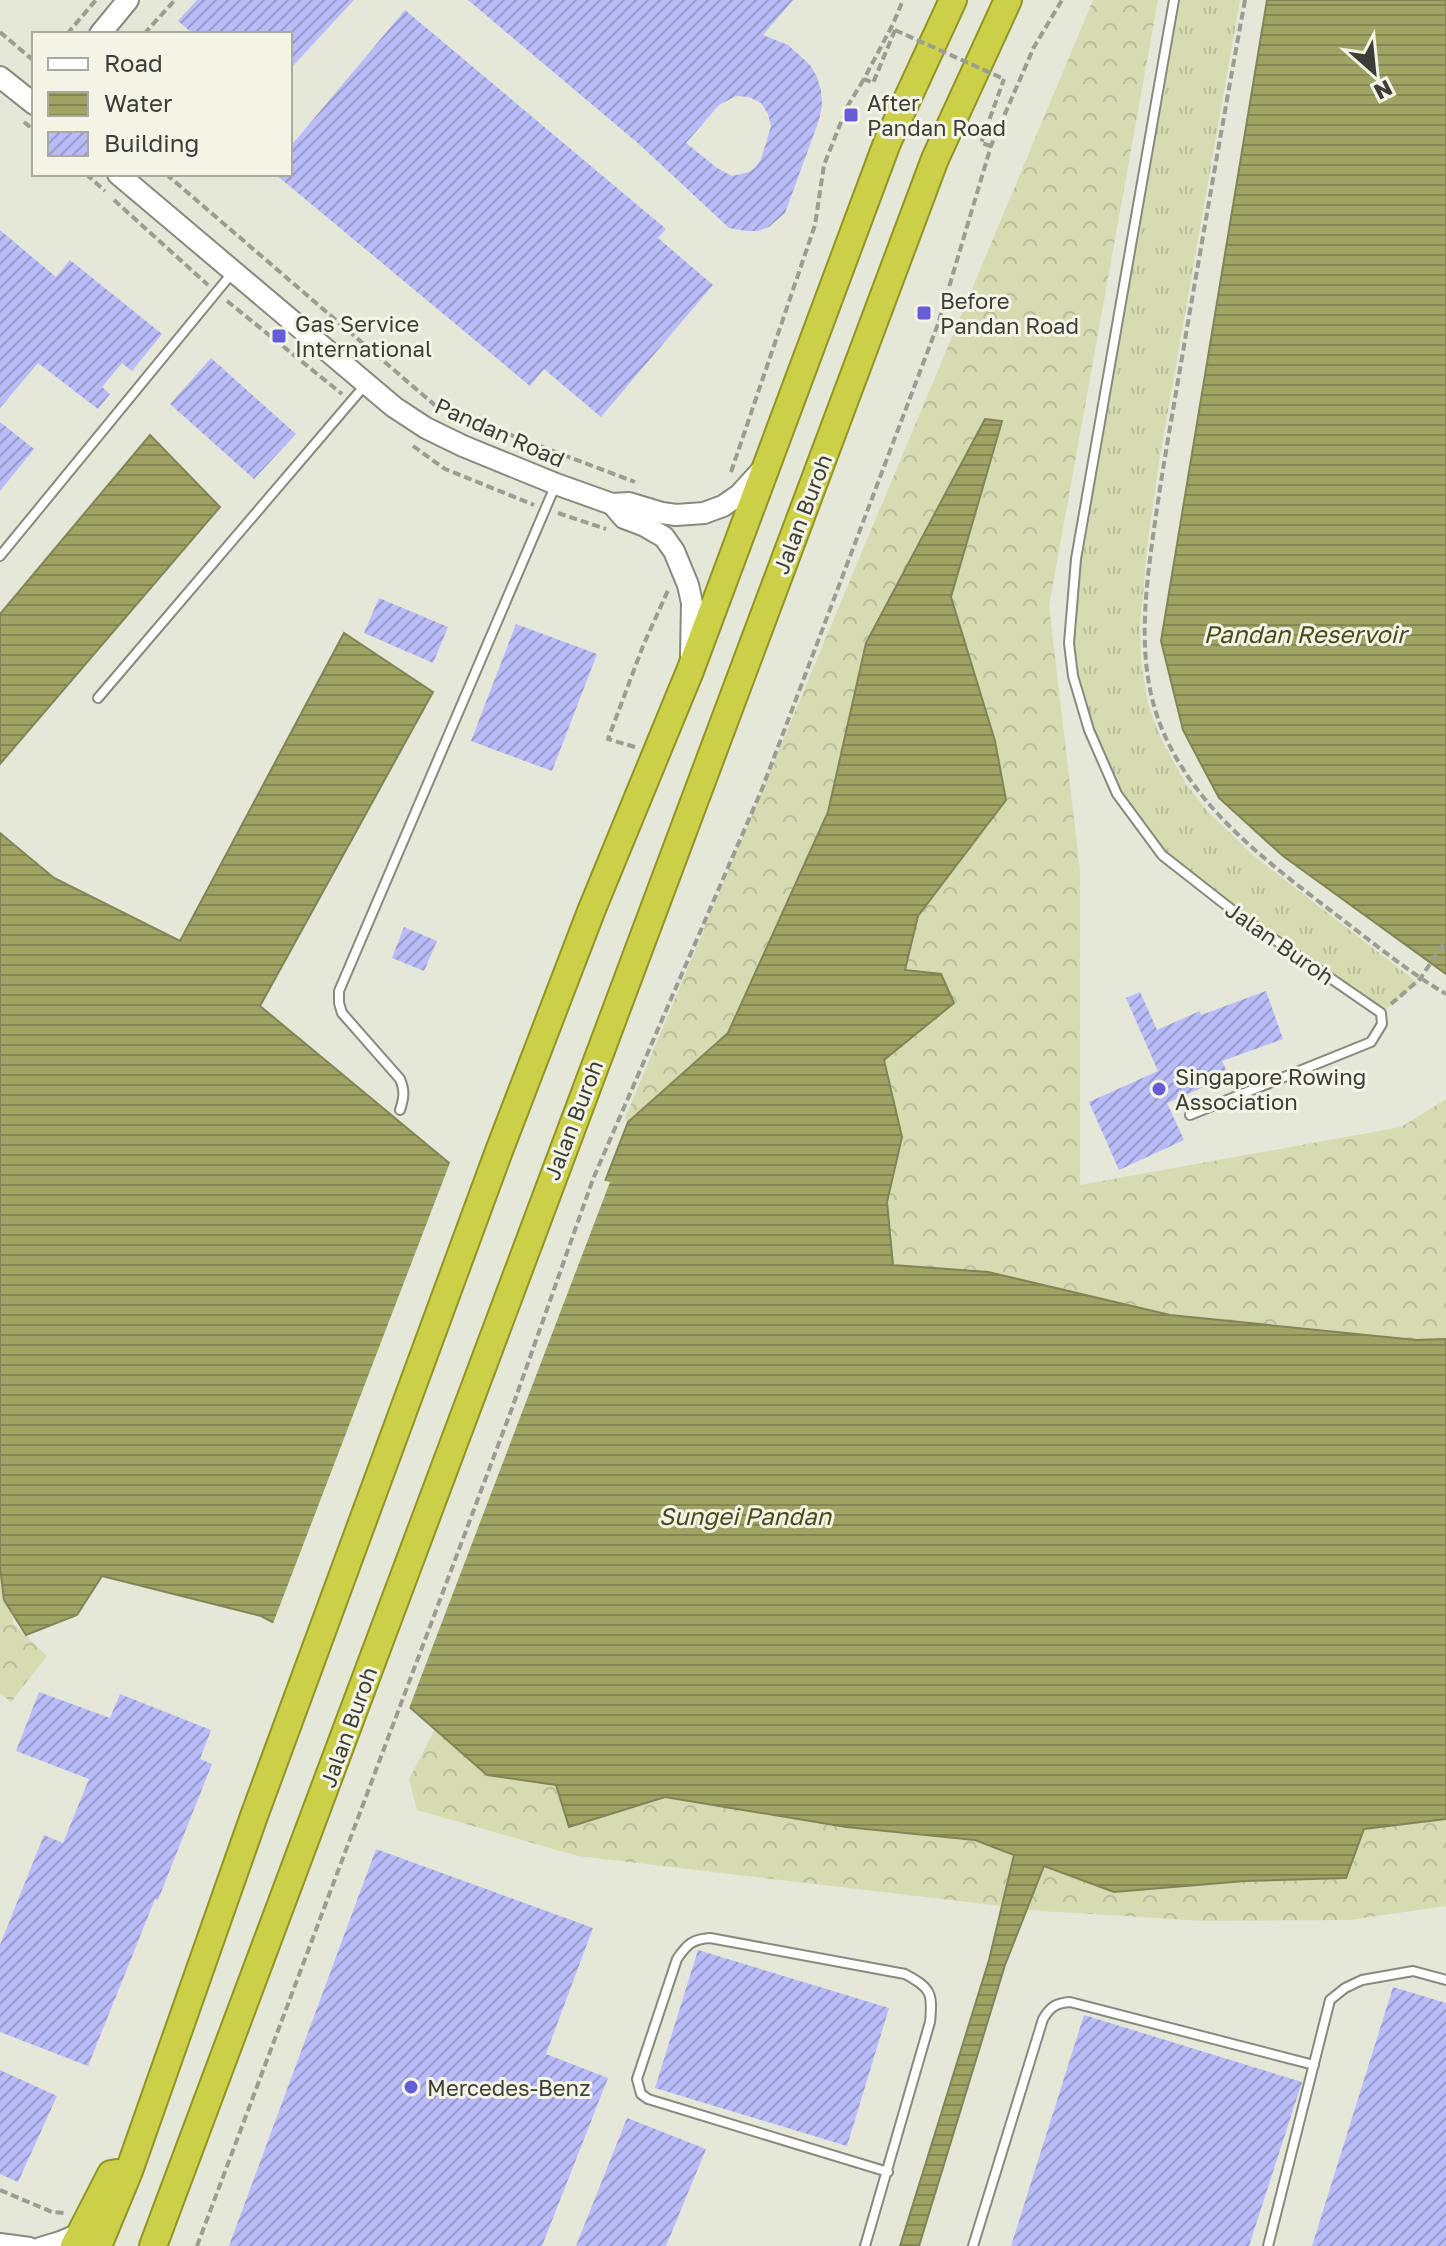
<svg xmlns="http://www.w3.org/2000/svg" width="1446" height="2246" font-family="'Golos Text',sans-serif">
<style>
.grass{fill:url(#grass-tufts)}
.forest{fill:url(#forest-crowns)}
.water{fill:url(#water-rules);stroke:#818556;stroke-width:2}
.pier{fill:#e5e7d9}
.building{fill:url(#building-hatch);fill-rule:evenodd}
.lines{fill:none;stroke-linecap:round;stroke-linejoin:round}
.service-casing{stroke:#888a7d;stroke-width:12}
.minor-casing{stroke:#888a7d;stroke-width:20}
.tertiary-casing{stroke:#888a7d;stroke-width:24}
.trunk-casing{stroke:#909524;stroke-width:30}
.path{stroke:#9b9c92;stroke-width:4;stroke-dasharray:8 4;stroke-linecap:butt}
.service{stroke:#fff;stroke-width:8}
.minor{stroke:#fff;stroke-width:16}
.tertiary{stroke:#fff;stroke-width:20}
.trunk{stroke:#cbd048;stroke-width:26}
.path-bridge{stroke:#9b9c92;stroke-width:4;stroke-dasharray:8 4;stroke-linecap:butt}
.poi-dot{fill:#665cd5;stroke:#f3f4e6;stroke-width:3}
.labels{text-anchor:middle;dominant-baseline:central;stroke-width:6;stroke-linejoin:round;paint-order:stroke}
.poi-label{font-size:22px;fill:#3c3d37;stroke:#f3f4e6;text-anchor:start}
.street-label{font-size:22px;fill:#3c3d37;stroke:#f3f4e6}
.water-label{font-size:24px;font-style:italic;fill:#484b1a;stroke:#f3f4e6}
</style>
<defs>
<pattern id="grass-tufts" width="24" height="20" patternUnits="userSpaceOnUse" patternTransform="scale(2)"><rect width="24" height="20" fill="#d7dbb2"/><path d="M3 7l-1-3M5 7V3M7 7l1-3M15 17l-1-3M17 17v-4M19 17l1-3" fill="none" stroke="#b9bd9a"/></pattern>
<pattern id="forest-crowns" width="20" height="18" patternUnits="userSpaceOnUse" patternTransform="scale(2)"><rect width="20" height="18" fill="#d7dbb2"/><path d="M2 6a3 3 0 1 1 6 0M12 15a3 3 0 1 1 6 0" fill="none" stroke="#b9bd9a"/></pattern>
<pattern id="water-rules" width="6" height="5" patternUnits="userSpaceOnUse" patternTransform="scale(2)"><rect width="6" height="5" fill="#9fa464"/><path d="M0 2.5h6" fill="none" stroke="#838753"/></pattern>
<pattern id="building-hatch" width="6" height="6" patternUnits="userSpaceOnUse" patternTransform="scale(2)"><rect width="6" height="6" fill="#babcf9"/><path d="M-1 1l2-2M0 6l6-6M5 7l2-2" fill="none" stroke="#989aca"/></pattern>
</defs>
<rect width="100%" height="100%" fill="#e5e7d9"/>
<polygon class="grass" points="1174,0 1240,0 1159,462 1147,548 1140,627 1141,663 1148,704 1158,732 1172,759 1187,785 1207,811 1254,856 1418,983 1381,1013 1236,913 1162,855 1117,794 1089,730 1069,643 1076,559"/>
<g class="forest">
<polygon points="1093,0 1158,0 1049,606 1080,870 1080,1185 1401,1127 1446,1099 1446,1339 1416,1340 1170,1315 988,1272 893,1265 887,1202 902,1137 884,1060 918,916 1006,800 995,741 951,597 1002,421 866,643 829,812 728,1033 628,1122 625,1118"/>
<polygon points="0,1563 6,1578 13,1623 47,1656 11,1702 0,1693"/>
<polygon points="435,1729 487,1775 556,1785 569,1826 665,1797 846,1827 975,1840 1015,1855 1002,1906 578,1856 417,1810 409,1779"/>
<polygon points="1446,1819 1446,1906 1349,1920 1204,1921 1027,1910 1044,1866 1114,1892 1245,1881 1346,1878 1364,1829"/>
</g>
<g class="water">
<polygon points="1267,0 1446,0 1446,974 1283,856 1219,798 1183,730 1161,641"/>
<polygon points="985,419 1002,421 951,597 995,741 1006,800 918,916 905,970 941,974 954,1003 884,1060 902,1137 887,1202 893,1265 988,1272 1170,1315 1416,1340 1446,1339 1446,1819 1364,1829 1346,1878 1245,1881 1114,1892 1044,1866 1005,1965 919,2246 900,2246 989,1960 1014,1855 975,1840 846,1827 665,1797 569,1827 556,1785 487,1775 372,1674 261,1616 102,1576 77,1615 26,1635 4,1600 0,1567 0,833 54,878 180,941 344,633 433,692 260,1006 536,1235 593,1212 628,1122 728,1033 828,812 866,643"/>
<polygon points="150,435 220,507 0,764 0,614"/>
</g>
<polygon class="pier" points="451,1160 537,1231 590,1209 601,1180 610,1182 408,1711 370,1678 272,1626"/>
<g class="building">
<polygon points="197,0 354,0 290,69 290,34 193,34 178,21"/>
<path d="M468 0H793L763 35 788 45 810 65 817 77 821 91 822 106 819 120 785 213 769 227 758 231H747L729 228 640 145ZM736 96 749 97 761 103 768 114 771 126 761 159 756 167 749 172 732 176 717 168 686 143 719 105Z"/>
<polygon points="405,10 666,229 658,238 713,285 601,417 544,369 530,386 275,174 290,174 290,147"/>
<polygon points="0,230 56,277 70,260 162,334 132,371 122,363 102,387 110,394 98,409 38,363 0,408"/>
<polygon points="211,358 296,434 254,479 170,404"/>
<polygon points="0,422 34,449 0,491"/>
<polygon points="379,598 448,627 433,663 364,633"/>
<polygon points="516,624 597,654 552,771 471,741"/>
<polygon points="404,927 437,941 424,971 392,958"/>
<polygon points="1266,991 1283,1039 1222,1061 1229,1076 1167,1103 1184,1140 1119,1170 1089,1102 1158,1071 1126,998 1140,992 1157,1030 1200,1011 1201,1015"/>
<polygon points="39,1692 110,1718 120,1694 211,1730 200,1759 212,1764 158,1900 155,1899 88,2066 0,2032 0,1945 44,1835 63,1843 89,1779 16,1751"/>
<polygon points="376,1849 593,1928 546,2054 608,2078 542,2246 229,2246"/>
<polygon points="698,1950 889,2008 847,2146 655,2088"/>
<polygon points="1393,1987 1446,2003 1446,2246 1312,2246"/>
<polygon points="1084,2015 1302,2082 1249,2246 1011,2246"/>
<polygon points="0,2070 57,2096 18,2182 0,2174"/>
<polygon points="627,2118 706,2149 666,2246 576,2246"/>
</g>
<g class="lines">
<g class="service-casing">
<g id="service">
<polyline points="1174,0 1076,559 1069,643 1073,676 1089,730 1117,794 1162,855 1236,913 1381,1013 1382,1024 1371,1042 1190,1115"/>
<polyline points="0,556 233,272"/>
<polyline points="98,698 366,384"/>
<path d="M400 1110C404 1098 405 1091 400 1079L342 1013 339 1003V991L556 484"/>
<path d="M865 2246 930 2022C933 1993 931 1988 905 1974L710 1938C693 1939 687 1944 677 1959L637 2079 641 2094 648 2099 888 2172"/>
<path d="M973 2246 1043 2019C1050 2007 1056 2003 1070 2002L1314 2065"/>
<polyline points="1268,2246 1330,2000 1345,1988 1362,1980 1413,1971 1446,1980"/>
</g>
</g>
<g class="minor-casing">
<g id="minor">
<polyline points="0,2242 30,2246"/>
<polyline points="40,2246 60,2240 81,2231"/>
</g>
</g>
<g class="tertiary-casing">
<g id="tertiary">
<polyline points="100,34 128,0"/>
<polyline points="0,77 34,104"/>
<polyline points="118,174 394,407 426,428 463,446 556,484 612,504 629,503 662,513 676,515 704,513 723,506 739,495 760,472"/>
<polyline points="612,504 624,518 645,526 664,537 674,551 688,585 692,603 691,655"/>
</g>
</g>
<g class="trunk-casing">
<g id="trunk">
<polyline points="74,2246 111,2174 117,2173"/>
<polyline points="98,2246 129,2171 254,1816 499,1151 592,909 690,671 887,143 953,0"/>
<polyline points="153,2246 935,159 1008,0"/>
</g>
</g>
<g class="path">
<path d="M1245 0C1225 109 1206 219 1187 328 1177 388 1166 448 1157 508 1147 580 1133 659 1162 729 1197 813 1273 866 1343 920 1377 946 1410 973 1446 994"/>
<polyline points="895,30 873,83 864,79 893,24 903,0"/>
<polyline points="0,32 34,61"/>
<polyline points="67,34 96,0"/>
<polyline points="144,34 175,0"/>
<polyline points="24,122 34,130"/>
<polyline points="991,146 981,143 1004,79"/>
<polyline points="86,174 105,191"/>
<polyline points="166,174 437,407 635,482"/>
<polyline points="114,200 208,285"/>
<polyline points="227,301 342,394"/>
<polyline points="413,446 445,469 534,505"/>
<polyline points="731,472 815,225 824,165 847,107 864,79"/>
<polyline points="558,513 606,529"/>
<polyline points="635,747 608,739 643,646 669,588"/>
<polyline points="1391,1004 1420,979 1446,940"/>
<polyline points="0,2190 52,2212 65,2213"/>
<polyline points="197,2246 511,1411 593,1179 762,789 938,324 991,146 1034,47 1062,0"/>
</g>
<use href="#service" class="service"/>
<use href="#minor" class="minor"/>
<use href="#tertiary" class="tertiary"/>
<use href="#trunk" class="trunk"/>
<polyline class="path-bridge" points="895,30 1004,79"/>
</g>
<g class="poi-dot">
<rect x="843" y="107" width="16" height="16" rx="4"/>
<rect x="916" y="305" width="16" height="16" rx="4"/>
<rect x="271" y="328" width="16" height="16" rx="4"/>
<circle cx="1159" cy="1089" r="8"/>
<circle cx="411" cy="2087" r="8"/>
</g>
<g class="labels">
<g class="poi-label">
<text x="867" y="102">After<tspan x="867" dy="25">Pandan Road</tspan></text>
<text x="940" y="300">Before<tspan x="940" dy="25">Pandan Road</tspan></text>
<text x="295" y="323">Gas Service<tspan x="295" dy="25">International</tspan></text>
<text x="1175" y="1076">Singapore Rowing<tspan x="1175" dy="25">Association</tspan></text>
<text x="427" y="2087">Mercedes-Benz</text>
</g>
<g class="street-label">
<text transform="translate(500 432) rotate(24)">Pandan Road</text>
<text transform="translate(802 514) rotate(-69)">Jalan Buroh</text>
<text transform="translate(1280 943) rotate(35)">Jalan Buroh</text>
<text transform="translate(573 1120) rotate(-69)">Jalan Buroh</text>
<text transform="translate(348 1727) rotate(-70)">Jalan Buroh</text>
</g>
<g class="water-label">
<text x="1305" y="633">Pandan Reservoir</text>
<text x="745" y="1515">Sungei Pandan</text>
</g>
</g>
<rect x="32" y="32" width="260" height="144" fill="#f3f4e6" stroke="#aaaba0" stroke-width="2"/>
<rect x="48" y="58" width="40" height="12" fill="#ffffff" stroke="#aaaba0" stroke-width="2"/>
<text x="104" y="72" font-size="24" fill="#3c3d37">Road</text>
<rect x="48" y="92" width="40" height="24" fill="url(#water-rules)" stroke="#aaaba0" stroke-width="2"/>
<text x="104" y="112" font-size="24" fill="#3c3d37">Water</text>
<rect x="48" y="132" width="40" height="24" fill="url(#building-hatch)" stroke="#aaaba0" stroke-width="2"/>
<text x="104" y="152" font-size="24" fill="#3c3d37">Building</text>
<g transform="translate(1374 72) rotate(153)" stroke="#f3f4e6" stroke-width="6" paint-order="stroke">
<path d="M0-6L14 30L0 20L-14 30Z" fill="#3c3d37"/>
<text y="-12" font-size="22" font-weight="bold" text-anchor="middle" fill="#3c3d37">N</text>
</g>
</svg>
